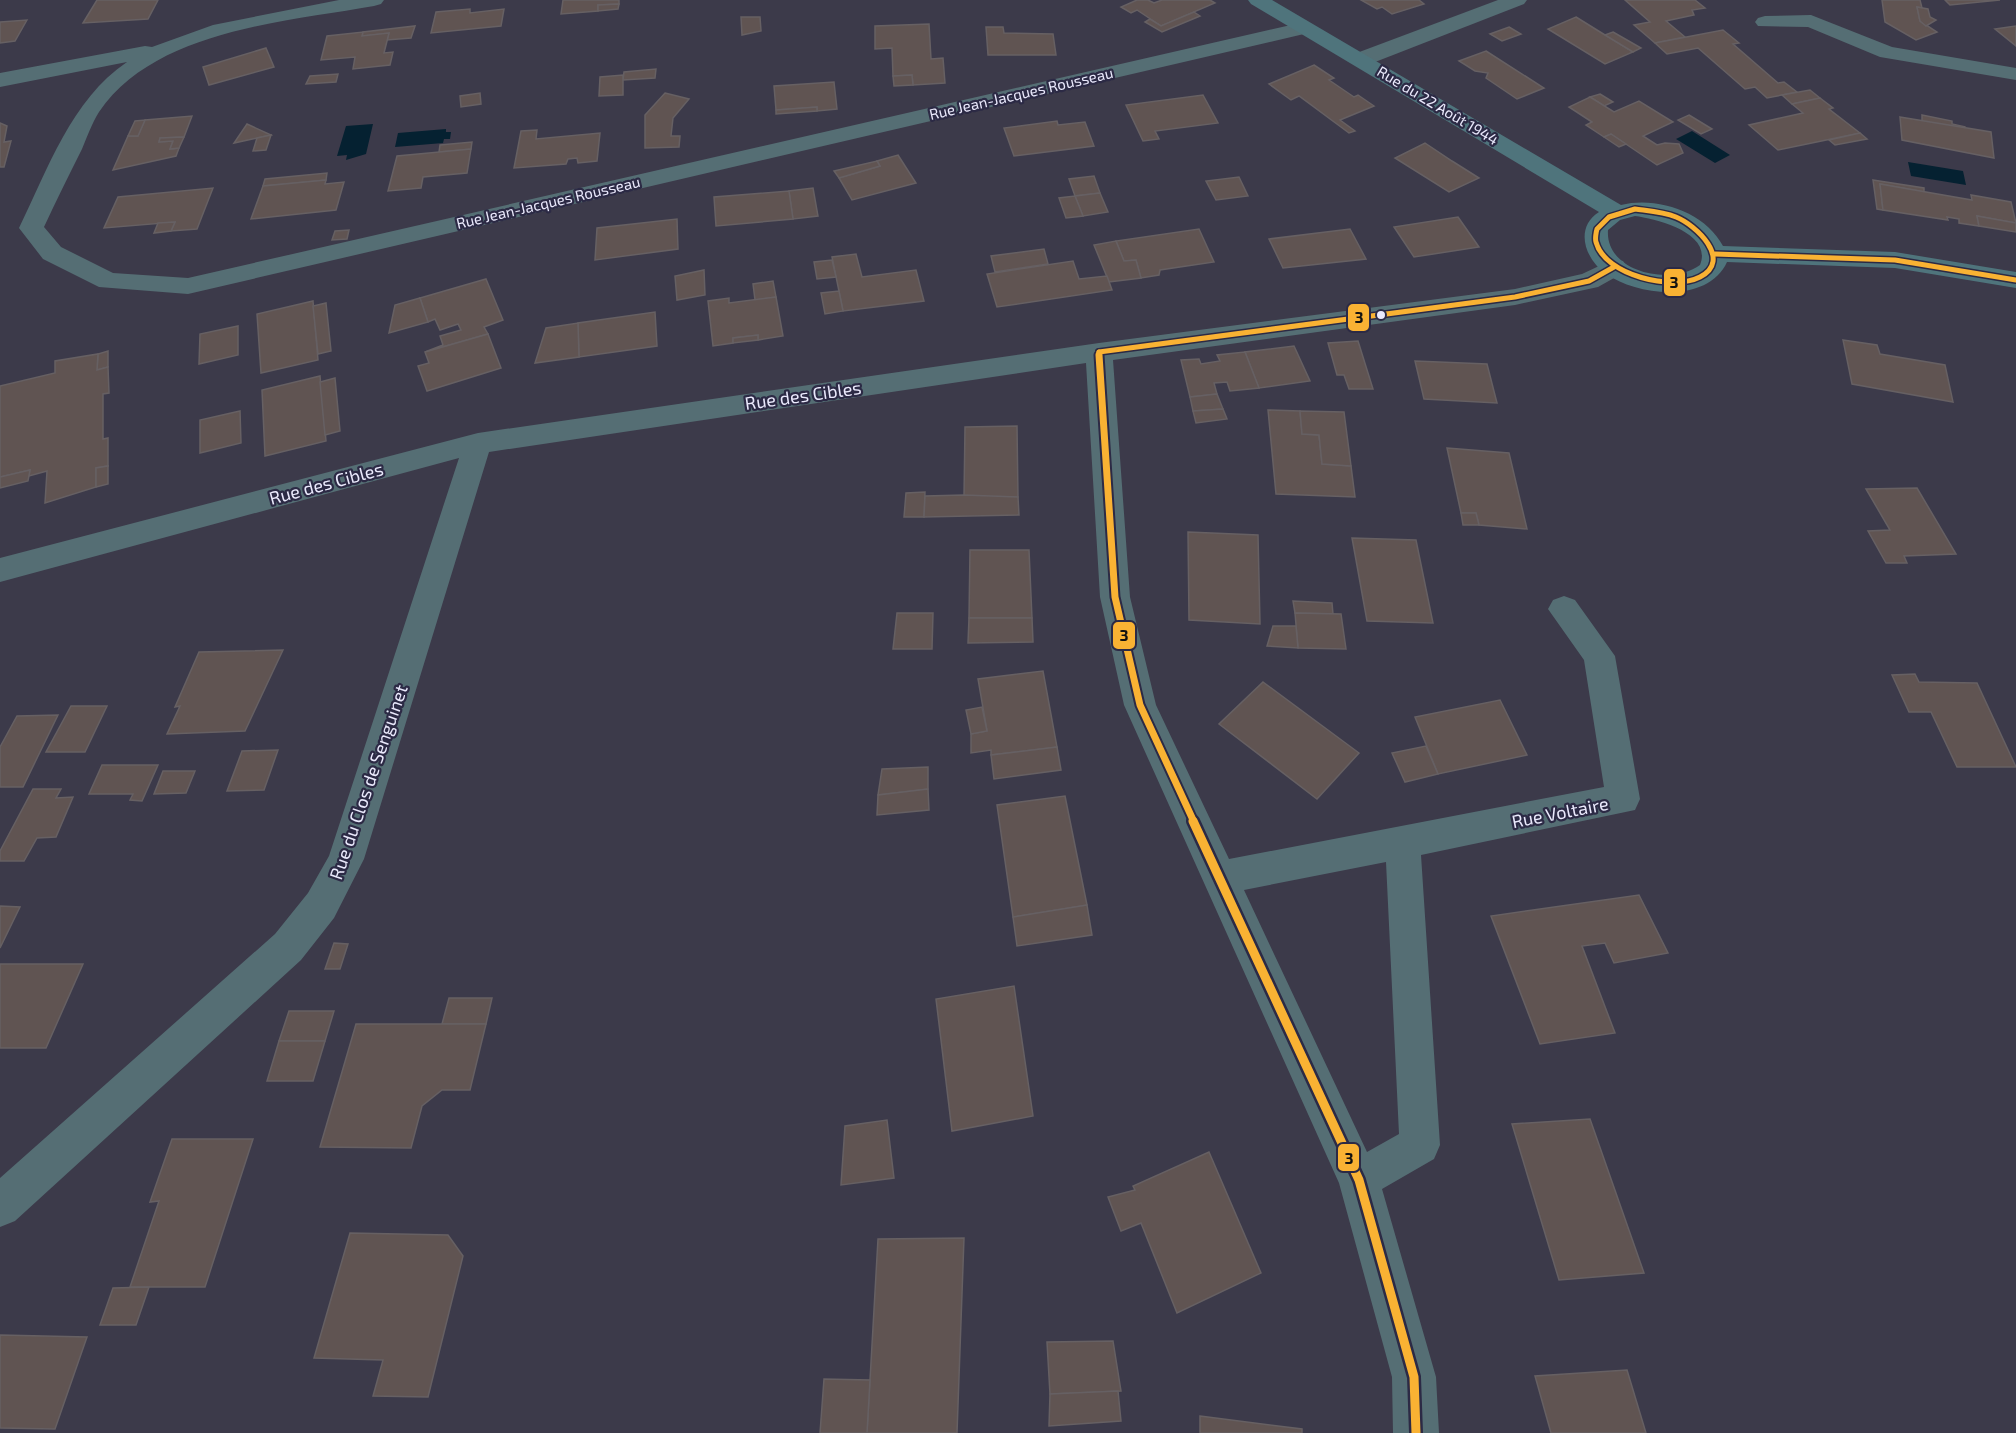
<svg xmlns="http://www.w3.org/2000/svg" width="2016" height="1433" font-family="'Exo 2',sans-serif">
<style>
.water{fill:#052131}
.building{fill:#605452;stroke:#666063;stroke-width:1.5}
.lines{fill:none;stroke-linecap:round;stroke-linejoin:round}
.street{fill:#556e74;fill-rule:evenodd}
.secondary{fill:#4f747c;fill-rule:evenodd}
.bus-1-far2-casing{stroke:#2c2a45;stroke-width:8}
.bus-1-far1-casing{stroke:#2c2a45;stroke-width:11}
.bus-1-casing{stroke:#2c2a45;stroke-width:14}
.bus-1-far2{stroke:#f9b233;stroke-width:5}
.bus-1-far1{stroke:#f9b233;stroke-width:7}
.bus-1{stroke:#f9b233;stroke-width:9}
.bus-dot{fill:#eae9fc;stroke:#2c2a45;stroke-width:2}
.labels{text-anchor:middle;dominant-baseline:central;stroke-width:4.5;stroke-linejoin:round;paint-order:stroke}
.far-street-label{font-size:15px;fill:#eae9fc;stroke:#2c2a45}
.street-label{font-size:18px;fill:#eae9fc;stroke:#2c2a45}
.line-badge{stroke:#2c2a45;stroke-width:2}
.pale-badge-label{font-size:16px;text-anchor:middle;font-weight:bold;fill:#111}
</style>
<rect width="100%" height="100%" fill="#3c3a4a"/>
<g class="water">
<polygon points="373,124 366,154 346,160 347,155 337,156 346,126"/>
<polygon points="446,129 446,132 451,132 450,139 444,139 443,143 395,147 398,133"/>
<polygon points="1692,131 1730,155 1715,163 1676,139"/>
<polygon points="1908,162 1963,171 1966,185 1911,176"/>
</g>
<g class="building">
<polygon points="97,0 158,0 148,19 83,23"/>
<polygon points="563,0 619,0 619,4 598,5 598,11 561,14"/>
<polygon points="1137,0 1148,0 1154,3 1162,0 1210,0 1215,3 1161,26 1137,10 1131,13 1121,7"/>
<polygon points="1361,0 1419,0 1424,4 1392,14 1382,7 1377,9"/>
<polygon points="1625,0 1695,0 1705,8 1692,10 1694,15 1666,21 1685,37 1655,43 1634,25 1650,22"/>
<polygon points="1882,0 1920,0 1922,8 1917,7 1920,21 1937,32 1916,40 1885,22"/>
<polygon points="1945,0 2000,0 1950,5"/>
<polygon points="619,4 618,9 598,11 598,5"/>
<polygon points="1917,7 1928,9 1930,17 1936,20 1926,26 1920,21"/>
<polygon points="470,9 470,13 504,9 501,26 431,33 436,12"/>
<polygon points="1194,12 1200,16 1162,32 1145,22 1150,19 1161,26"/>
<polygon points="741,17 760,17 761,31 742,35"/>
<polygon points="1576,17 1605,35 1633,52 1605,64 1548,29"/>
<polygon points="27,20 15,41 0,43 0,22"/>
<polygon points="929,24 931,59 943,58 945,83 913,85 912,75 893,76 892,48 875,49 875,26"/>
<polygon points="415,26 411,38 387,40 389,33 362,36 363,32"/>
<polygon points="2016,26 2016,46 1995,29"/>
<polygon points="986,27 1003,27 1004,33 1053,34 1056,55 988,55"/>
<polygon points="1509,27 1521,34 1502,41 1490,34"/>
<polygon points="1723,30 1739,43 1733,44 1778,83 1784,82 1797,92 1767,98 1755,87 1745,89 1698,48 1667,54 1655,43"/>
<polygon points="363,32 362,36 389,33 384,53 393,52 390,65 353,69 355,57 321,60 327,36"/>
<polygon points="1613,32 1641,48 1633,52 1605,35"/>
<polygon points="266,48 274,67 209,85 203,67"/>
<polygon points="1486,51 1544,88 1517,99 1486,78 1488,73 1475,71 1459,61"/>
<polygon points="1314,65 1334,78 1329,80 1354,97 1358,95 1374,106 1340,120 1355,131 1349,133 1299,96 1291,100 1269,84"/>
<polygon points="656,69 655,78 623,80 624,72"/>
<polygon points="338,74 336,82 306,84 310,76"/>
<polygon points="623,75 623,95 599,96 600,77"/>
<polygon points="912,75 913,85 894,86 893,76"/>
<polygon points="834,82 837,109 817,111 817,107 776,110 774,86"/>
<polygon points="1810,90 1820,98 1792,104 1782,95"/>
<polygon points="480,93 481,104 461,107 460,96"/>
<polygon points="665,93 689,99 673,118 671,136 680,136 679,147 645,148 645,115"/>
<polygon points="1600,94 1613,102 1604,106 1590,97"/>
<polygon points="1203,95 1218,123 1155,131 1159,139 1143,141 1126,105"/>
<polygon points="1590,97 1614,112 1639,101 1673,122 1643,136 1657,145 1665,143 1679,144 1683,153 1657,165 1611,134 1604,137 1586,125 1592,122 1569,107"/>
<polygon points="1820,98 1833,108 1829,109 1860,133 1778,150 1749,125 1803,113 1792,104"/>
<polygon points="817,107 817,111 776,114 776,110"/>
<polygon points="1689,115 1712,129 1701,134 1678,120"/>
<polygon points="1922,115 1952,121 1952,124 1965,127 1966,130 1922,122"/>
<polygon points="192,116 184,137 160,138 159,142 173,141 170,149 179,148 176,156 113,170 128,136 138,136 145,120"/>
<polygon points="1900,117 1991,132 1994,158 1902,140"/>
<polygon points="145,120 138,136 128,136 135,121"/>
<polygon points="1057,121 1058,125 1085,122 1094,146 1014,156 1004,128"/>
<polygon points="0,123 7,126 4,142 11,141 4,167 0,167"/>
<polygon points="247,124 271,135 234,143"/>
<polygon points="537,130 536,139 600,133 597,161 578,163 577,158 568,159 566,164 514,168 521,131"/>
<polygon points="1860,133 1867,139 1835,145 1829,140"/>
<polygon points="1611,134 1626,144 1619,147 1604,137"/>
<polygon points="271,135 266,150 253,151 257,138"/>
<polygon points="184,137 179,148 170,149 173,141 159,142 160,138"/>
<polygon points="472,142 471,149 439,152 440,145"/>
<polygon points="1425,143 1452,161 1479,178 1449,192 1395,158"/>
<polygon points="471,149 467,173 423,177 421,188 388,191 397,156"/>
<polygon points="898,155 916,183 852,200 839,178 880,166 877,161"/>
<polygon points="877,161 880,166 839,178 834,171"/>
<polygon points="327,173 326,180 263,186 265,179"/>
<polygon points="1094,176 1100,193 1075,196 1069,179"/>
<polygon points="1239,177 1248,196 1216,200 1206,181"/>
<polygon points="326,180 325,184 344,182 336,210 251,219 263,186"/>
<polygon points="1873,180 1924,188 1924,192 1880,184 1883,210 1877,209"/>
<polygon points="1880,184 1972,200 1971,195 2011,202 2016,223 1977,216 1979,226 1959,223 1959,219 1947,217 1948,220 1883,210"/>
<polygon points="213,188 197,229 171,231 175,222 104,228 118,197"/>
<polygon points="813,188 818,216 793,219 789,191"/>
<polygon points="789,191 793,219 716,226 714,197"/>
<polygon points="1100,193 1108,212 1083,216 1075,196"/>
<polygon points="1075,196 1083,216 1066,218 1059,198"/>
<polygon points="1977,216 2016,223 2016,232 1979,226"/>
<polygon points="1458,217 1479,247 1414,257 1394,227"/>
<polygon points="677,219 678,249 595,260 597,228"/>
<polygon points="175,222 171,231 154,233 158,223"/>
<polygon points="1199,229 1214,262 1160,270 1159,275 1141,278 1136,260 1124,261 1116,241"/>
<polygon points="1350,229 1366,259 1283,268 1269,239"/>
<polygon points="349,230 347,239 332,240 335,231"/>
<polygon points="1116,241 1124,261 1136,260 1141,278 1109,282 1094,245"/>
<polygon points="1044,249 1048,264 995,272 991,256"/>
<polygon points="856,254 862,277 916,270 924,301 843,311 832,257"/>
<polygon points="832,260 836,277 817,279 814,262"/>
<polygon points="1073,261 1079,279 1107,276 1112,290 997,307 987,274"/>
<polygon points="704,270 705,295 677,300 675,276"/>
<polygon points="486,279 503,320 484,327 488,334 425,352 443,345 440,336 461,330 458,324 440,330 435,319 428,322 420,298"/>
<polygon points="773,281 776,297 755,300 753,284"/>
<polygon points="839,291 843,311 825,314 821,293"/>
<polygon points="776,297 783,336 758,340 758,335 733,338 733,343 713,346 708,301 729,298 729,303"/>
<polygon points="420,298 428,322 389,333 395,305"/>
<polygon points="313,301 318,360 261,373 257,314"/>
<polygon points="326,303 331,351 318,354 313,306"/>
<polygon points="655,312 657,346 579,357 578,323"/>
<polygon points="578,323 579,357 535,363 546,328"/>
<polygon points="238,326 238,355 199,364 200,334"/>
<polygon points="488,334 501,368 427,391 418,366 429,363 425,352"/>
<polygon points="758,335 758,340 733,343 733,338"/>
<polygon points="1843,340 1877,345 1880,354 1945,365 1953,402 1852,384"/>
<polygon points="1358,341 1373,389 1349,389 1344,375 1337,375 1328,343"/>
<polygon points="1294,346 1310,381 1259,388 1245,352"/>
<polygon points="108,351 108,367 97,370 98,354"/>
<polygon points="1245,352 1259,388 1230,391 1227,382 1214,383 1217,394 1190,397 1181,360 1199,359 1201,364 1220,361 1217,355"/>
<polygon points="98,354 97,370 108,367 109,393 103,394 103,439 108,438 108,466 96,468 96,487 45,503 47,471 29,476 30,470 0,477 0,386 55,373 55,361"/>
<polygon points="1415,361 1487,364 1497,403 1424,399"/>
<polygon points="320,376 326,441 265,456 262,390"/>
<polygon points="335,378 340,431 325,435 320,382"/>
<polygon points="1217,394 1223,409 1193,411 1190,397"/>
<polygon points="1223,409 1227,419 1196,423 1193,411"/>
<polygon points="1268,410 1300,411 1302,434 1319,435 1322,464 1351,466 1355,497 1276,494"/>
<polygon points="240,411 241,443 200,453 200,420"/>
<polygon points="1300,411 1344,412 1351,466 1322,464 1319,435 1302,434"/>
<polygon points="1017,426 1018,497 964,497 965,427"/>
<polygon points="1447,448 1509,453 1527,529 1479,525 1476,513 1461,513"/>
<polygon points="108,466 108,484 96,487 96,468"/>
<polygon points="30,470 28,481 0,488 0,477"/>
<polygon points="1917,488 1956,554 1904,556 1907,563 1886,563 1868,531 1890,530 1866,489"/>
<polygon points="925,492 924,517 904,517 906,493"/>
<polygon points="964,495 1018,497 1019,515 924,517 925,496"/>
<polygon points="1461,513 1476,513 1479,525 1463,525"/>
<polygon points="1188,532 1258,535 1260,624 1189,620"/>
<polygon points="1352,538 1416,540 1433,623 1367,621"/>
<polygon points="970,550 1029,550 1032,618 969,618"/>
<polygon points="1293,601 1332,603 1333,614 1295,613"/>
<polygon points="897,613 933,613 932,649 893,649"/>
<polygon points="1295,613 1341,614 1346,649 1298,648"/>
<polygon points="969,618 1032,618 1033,642 968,643"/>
<polygon points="1273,626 1296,626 1298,648 1267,646"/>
<polygon points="283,650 245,731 167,734 180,706 175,707 199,652"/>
<polygon points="1043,671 1057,747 991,755 991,750 971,753 971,734 987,731 978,679"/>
<polygon points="1915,674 1919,682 1977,683 2016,767 1957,767 1931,712 1909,712 1892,675"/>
<polygon points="1263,682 1359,753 1317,799 1219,724"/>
<polygon points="1500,700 1527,755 1438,774 1415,717"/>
<polygon points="71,706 107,706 85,752 46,752"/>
<polygon points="982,707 987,731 971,734 966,710"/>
<polygon points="58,715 23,787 0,787 0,747 17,716"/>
<polygon points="1426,746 1438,774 1405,782 1392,753"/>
<polygon points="1057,747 1061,770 994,779 991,755"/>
<polygon points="278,750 264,790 227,791 242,751"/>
<polygon points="102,765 158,765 142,801 130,800 133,794 89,794"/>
<polygon points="928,767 928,789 878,795 882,769"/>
<polygon points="163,771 195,771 186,793 154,794"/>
<polygon points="33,789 61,789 56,798 73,797 56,837 37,838 24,861 0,861 0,851"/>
<polygon points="928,789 929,810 877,815 878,795"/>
<polygon points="1065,796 1087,905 1013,917 997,805"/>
<polygon points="1639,895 1668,953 1614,963 1605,943 1582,946 1615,1033 1540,1044 1491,916"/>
<polygon points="1087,905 1092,935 1017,946 1013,917"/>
<polygon points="0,906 20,907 0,948"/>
<polygon points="334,943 348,944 340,969 325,969"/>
<polygon points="0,964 83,964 46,1048 0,1048"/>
<polygon points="1014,986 1033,1116 952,1131 936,999"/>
<polygon points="449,998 492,998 486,1024 442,1024"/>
<polygon points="289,1011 334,1011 325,1041 279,1041"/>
<polygon points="356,1024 486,1024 470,1090 442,1090 422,1106 411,1148 320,1147"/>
<polygon points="279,1041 325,1041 313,1081 267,1081"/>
<polygon points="1590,1119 1644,1273 1559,1280 1512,1124"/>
<polygon points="887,1120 894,1178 841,1185 845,1126"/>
<polygon points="172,1139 253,1139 205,1287 130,1287 159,1201 150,1202"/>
<polygon points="1209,1152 1261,1273 1177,1313 1141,1223 1121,1231 1108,1197 1135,1190 1133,1186"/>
<polygon points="350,1233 448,1235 463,1256 428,1397 373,1396 383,1360 314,1358"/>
<polygon points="964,1238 957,1433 867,1433 878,1239"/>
<polygon points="149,1287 136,1325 100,1325 113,1288"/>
<polygon points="0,1335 87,1337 55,1429 0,1428"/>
<polygon points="1113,1341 1121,1391 1050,1394 1047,1342"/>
<polygon points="1627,1370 1646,1433 1551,1433 1535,1376"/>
<polygon points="824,1379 870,1380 867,1433 820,1433"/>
<polygon points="1118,1391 1121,1421 1049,1426 1050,1394"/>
<polygon points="1200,1416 1302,1429 1302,1433 1200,1433"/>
</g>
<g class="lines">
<g class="street">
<path d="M339 0H384L381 4 374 6C285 22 155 30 99 112 92 123 87 137 82 149 69 175 56 201 44 227L61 247 113 273 188 278 1304 22 1311 24 1314 28 1311 32 1304 34 188 294 99 287 43 259 19 228C48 169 71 100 127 62L0 87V73L145 46 152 47 213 25Z"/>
<polygon points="1498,0 1527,0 1524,4 1370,64 1354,64 1351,59 1354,54"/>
<polygon points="1811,15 1892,47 2016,68 2016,80 1880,57 1808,27 1758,26 1755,22 1758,18 1765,16"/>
<path d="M1614 259 1623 261 1627 267 1623 273 1598 287 1515 305 1113 360 1130 597 1156 705 1229 859 1604 787 1584 660 1548 609 1553 600 1564 596 1575 600 1615 656 1640 799 1635 810 1421 855 1440 1145 1434 1159 1382 1189 1436 1377 1439 1433H1393L1392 1377 1339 1183 1124 705 1100 597 1086 363 489 452 364 859 334 918 301 960 15 1221 0 1227V1178L275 934 308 893 329 856 459 458 0 582V558L478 433 1099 343 1515 289 1582 274ZM1386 862 1399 1134 1367 1152 1244 890Z"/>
</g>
<path class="secondary" d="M1248 0H1272L1621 205C1657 196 1705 212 1723 246L1895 252 2016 272V288L1895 268 1727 262C1708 304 1638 296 1606 274 1585 259 1574 228 1599 212L1251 4ZM1635 216C1657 219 1713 233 1700 265 1672 286 1605 273 1608 230L1620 220Z"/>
<g class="bus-1-far2-casing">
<g id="bus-1-far2">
<path d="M1635 209C1649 211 1663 212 1676 217 1696 225 1733 260 1700 277 1673 291 1605 276 1596 242 1595 239 1596 232 1597 229L1609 217Z"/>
<polyline points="1715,254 1895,260 2016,280"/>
<polyline points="1099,352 1099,356"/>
<polyline points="1099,352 1515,297 1589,281 1614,267"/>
</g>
</g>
<g class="bus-1-far1-casing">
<polyline id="bus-1-far1" points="1099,355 1115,597 1140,705 1194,822"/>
</g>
<g class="bus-1-casing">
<polyline id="bus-1" points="1193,821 1359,1180 1414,1377 1416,1433"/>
</g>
<use href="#bus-1-far2" class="bus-1-far2"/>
<use href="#bus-1-far1" class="bus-1-far1"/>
<use href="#bus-1" class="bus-1"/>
</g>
<circle class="bus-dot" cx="1381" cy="315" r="5"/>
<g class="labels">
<g class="far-street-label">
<text transform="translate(1021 93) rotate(-13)">Rue Jean-Jacques Rousseau</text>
<text transform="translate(1438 105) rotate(31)">Rue du 22 Août 1944</text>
<text transform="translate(548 202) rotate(-13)">Rue Jean-Jacques Rousseau</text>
</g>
<g class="street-label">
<text transform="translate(803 395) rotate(-8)">Rue des Cibles</text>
<text transform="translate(326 483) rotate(-15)">Rue des Cibles</text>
<text transform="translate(368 782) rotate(-71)">Rue du Clos de Senguinet</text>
<text transform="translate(1560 812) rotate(-11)">Rue Voltaire</text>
</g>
</g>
<g class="line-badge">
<rect x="1663" y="268" width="23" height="29" rx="6" fill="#f9b233"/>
<rect x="1347" y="303" width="23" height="29" rx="6" fill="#f9b233"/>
<rect x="1112" y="621" width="24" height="29" rx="6" fill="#f9b233"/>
<rect x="1337" y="1143" width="23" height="29" rx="6" fill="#f9b233"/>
</g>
<g class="pale-badge-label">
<text x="1674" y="288">3</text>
<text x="1359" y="323">3</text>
<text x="1124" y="641">3</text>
<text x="1349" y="1164">3</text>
</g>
</svg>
